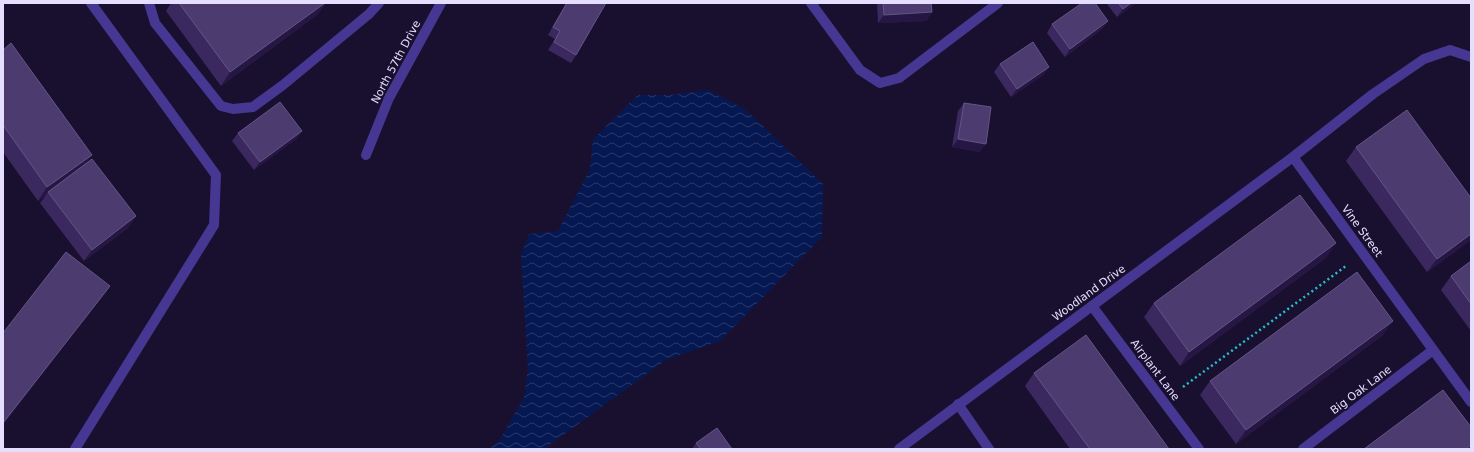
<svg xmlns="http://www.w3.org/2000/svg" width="1474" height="452" font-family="'DejaVu Sans',sans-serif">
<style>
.water{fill:url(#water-waves)}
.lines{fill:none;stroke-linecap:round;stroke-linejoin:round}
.path{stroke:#26c0cb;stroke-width:2.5;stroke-dasharray:2 3;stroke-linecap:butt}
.lane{stroke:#463792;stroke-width:10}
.street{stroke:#463792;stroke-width:10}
.wall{fill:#3a285e}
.shaded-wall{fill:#251644}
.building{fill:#4c3b6f;stroke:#645586}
.labels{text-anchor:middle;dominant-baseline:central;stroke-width:4;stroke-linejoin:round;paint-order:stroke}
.street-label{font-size:11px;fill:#e6deff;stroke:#19102f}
</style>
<defs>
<pattern id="water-waves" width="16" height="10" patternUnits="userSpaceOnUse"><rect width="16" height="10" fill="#061852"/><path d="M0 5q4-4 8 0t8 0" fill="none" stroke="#2a396c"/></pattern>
</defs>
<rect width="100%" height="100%" fill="#19102f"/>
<polygon class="water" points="708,90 745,109 823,184 822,237 720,341 666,360 544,449 489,449 499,441 524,397 528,369 521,255 529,234 558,231 590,169 593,139 638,95 669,95"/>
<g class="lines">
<polyline class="path" points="1183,387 1346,266"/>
<g class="lane">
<polyline points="149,3 155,23 221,106 233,109 253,107 283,85 369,14 379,3"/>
<polyline points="75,449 214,225 216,175 91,3"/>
</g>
<g class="street">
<polyline points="811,3 860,70 880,83 899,78 998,3"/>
<polyline points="366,155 389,98 441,3"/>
<polyline points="1293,157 1471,402"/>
<polyline points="1092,306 1199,449"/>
<polyline points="958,404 989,449"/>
<polyline points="899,449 1293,157 1373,94 1424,59 1450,50 1471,57"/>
<polyline points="1303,449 1433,350"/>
</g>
</g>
<g class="wall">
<polygon points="171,3 326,3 317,15 221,86 166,11"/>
<polygon points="566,3 606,3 576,55 571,63 548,50 555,39 548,35"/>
<polygon points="877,3 931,3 932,12 926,21 878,23"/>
<polygon points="1106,3 1136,3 1117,17"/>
<polygon points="1108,21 1102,29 1065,57 1047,33 1052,24"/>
<polygon points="3,50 86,164 136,216 128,228 84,261 40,203 46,195 38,201 3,152"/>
<polygon points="1000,64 1049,67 1043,75 1011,97 994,72"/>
<polygon points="964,103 980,152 952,147 958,111"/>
<polygon points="302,131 296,139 254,170 232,141 238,133"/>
<polygon points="1356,147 1471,240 1427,272 1346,161"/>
<polygon points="1327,257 1180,366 1144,317 1154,303"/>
<polygon points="1471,261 1471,331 1441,290 1451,276"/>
<polygon points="1383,335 1236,444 1200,395 1210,381"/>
<polygon points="1034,373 1169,449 1070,449 1025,386"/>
<polygon points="696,443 732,449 692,449"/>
</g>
<g class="shaded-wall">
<polygon points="325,3 326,3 317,15 221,86 230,72"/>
<polygon points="1131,3 1136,3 1117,17 1123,9"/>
<polygon points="932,12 926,21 878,23 884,15"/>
<polygon points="1108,21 1102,29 1065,57 1070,49"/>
<polygon points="1049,67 1043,75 1011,97 1017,89"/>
<polygon points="302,131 296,139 254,170 260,162"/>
<polygon points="958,139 986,144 980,152 952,147"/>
<polygon points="92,155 82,169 48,192 46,195 38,201 47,187"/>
<polygon points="136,216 128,228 84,261 92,250"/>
<polygon points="1471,234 1471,240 1427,272 1437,259"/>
<polygon points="1336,243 1327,257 1180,366 1189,352"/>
<polygon points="110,286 100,300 3,425 3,423"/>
<polygon points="1393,321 1383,335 1236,444 1246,430"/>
<polygon points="1471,445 1471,449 1466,449"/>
</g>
<g class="building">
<polygon points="179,3 325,3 230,72"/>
<polygon points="567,3 606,3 576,55 554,42 560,31 553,27"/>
<polygon points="883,3 931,3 932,12 884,15"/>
<polygon points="1082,3 1095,3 1108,21 1070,49 1052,24"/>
<polygon points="1118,3 1131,3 1123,9"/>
<polygon points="1033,42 1049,67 1017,89 1000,64"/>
<polygon points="11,43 92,155 47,187 3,125 3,50"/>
<polygon points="280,102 302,131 260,162 238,133"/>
<polygon points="964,103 991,107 986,144 958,139"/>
<polygon points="1407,110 1471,198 1471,234 1437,259 1356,147"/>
<polygon points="92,159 136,216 92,250 48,192"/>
<polygon points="1300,195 1336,243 1189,352 1154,303"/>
<polygon points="66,252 110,286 3,423 3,333"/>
<polygon points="1471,261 1471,304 1451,276"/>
<polygon points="1357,272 1393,321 1246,430 1210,381"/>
<polygon points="1086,335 1169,449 1090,449 1034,373"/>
<polygon points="1443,390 1471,427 1471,445 1466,449 1364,449"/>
<polygon points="717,428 732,449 701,449 696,443"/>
</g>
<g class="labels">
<g class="street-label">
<text transform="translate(396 62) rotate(-62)">North 57th Drive</text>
<text transform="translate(1362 231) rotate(54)">Vine Street</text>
<text transform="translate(1089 293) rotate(-36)">Woodland Drive</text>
<text transform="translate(1155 370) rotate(53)">Airplant Lane</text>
<text transform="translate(1361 390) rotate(-37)">Big Oak Lane</text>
</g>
</g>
<rect width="1474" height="452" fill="none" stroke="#e6deff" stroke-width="8"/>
</svg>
